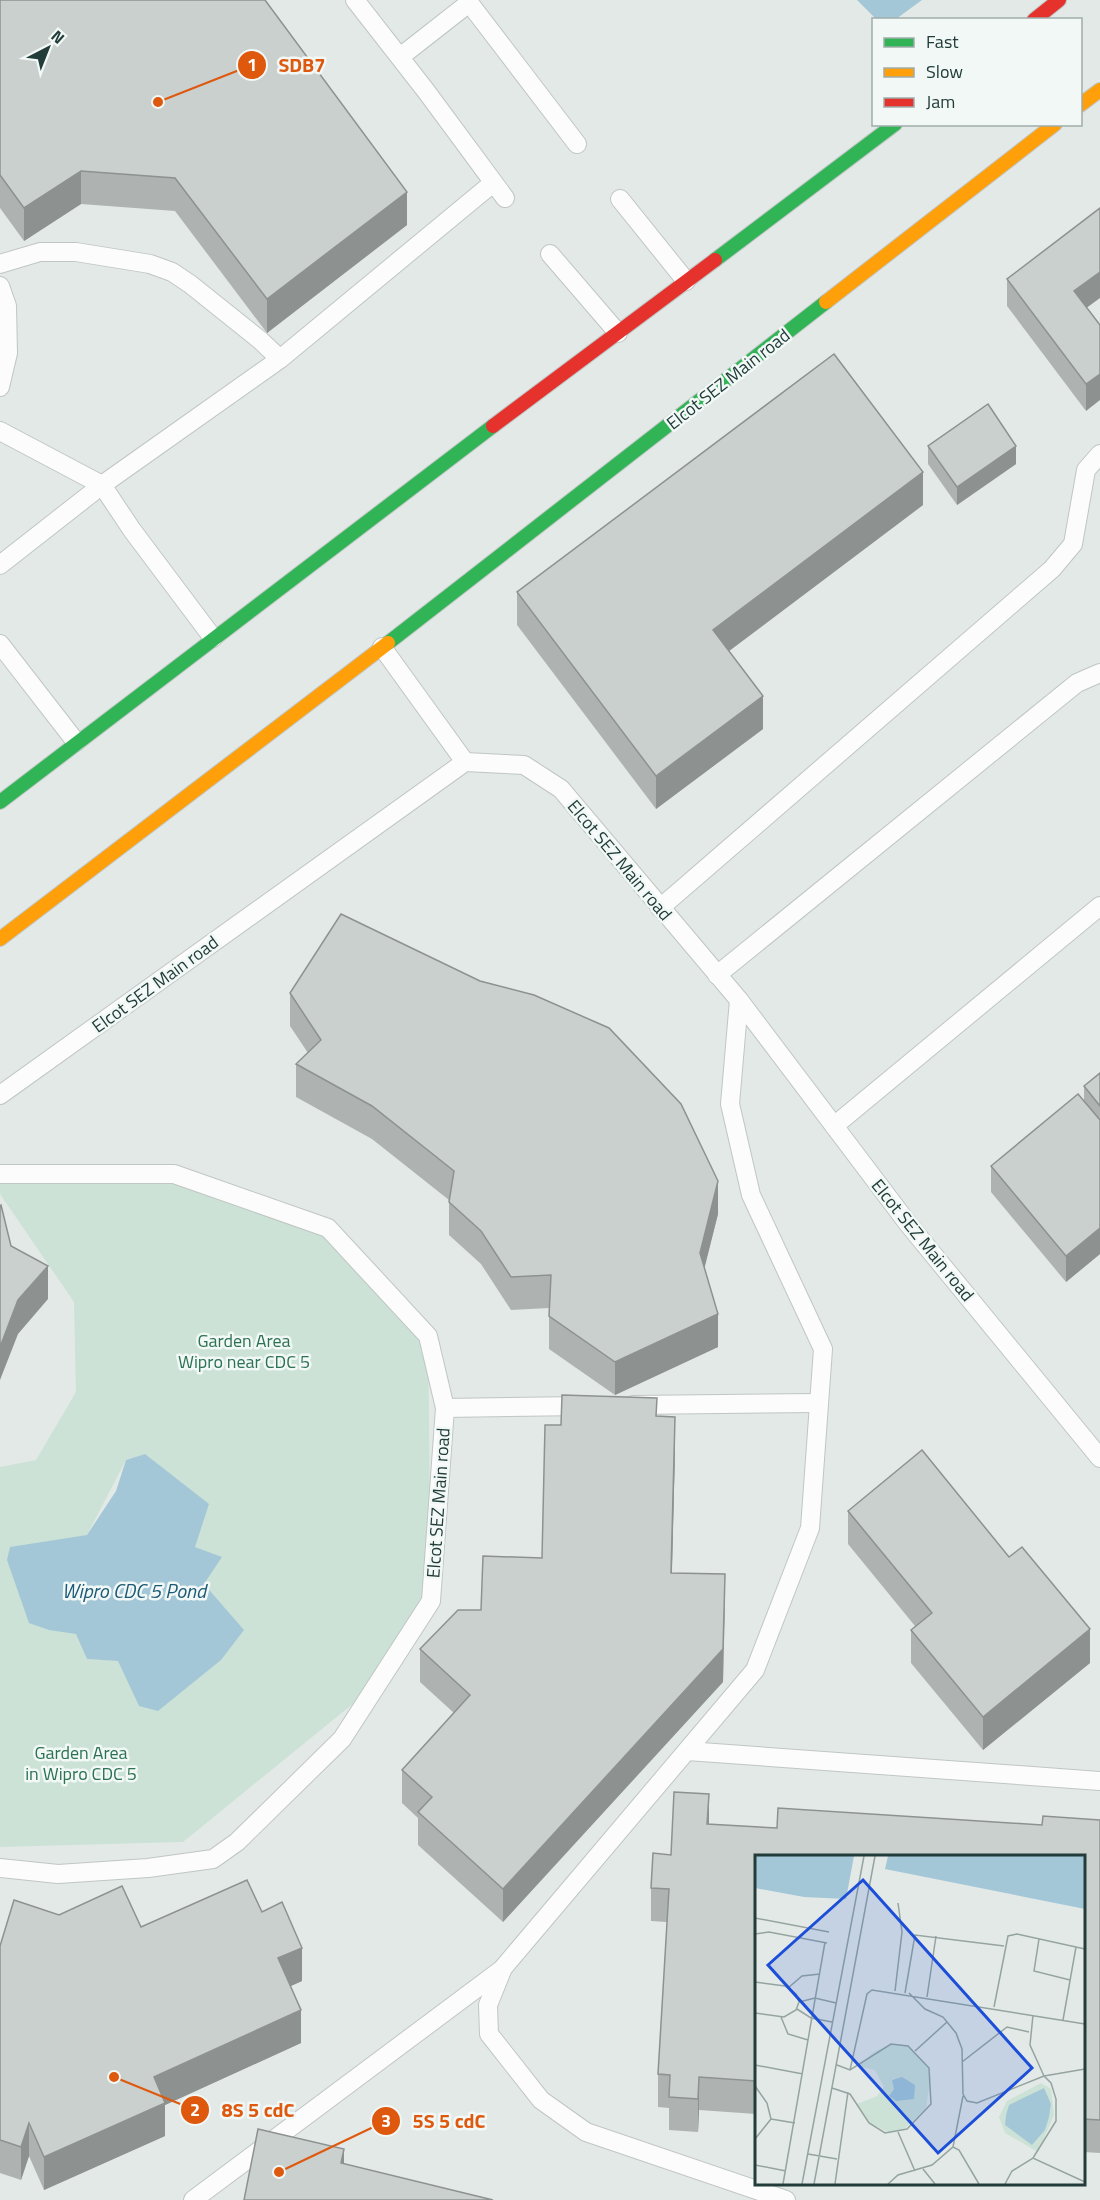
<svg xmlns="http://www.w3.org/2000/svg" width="1100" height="2200" font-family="'Titillium Web',sans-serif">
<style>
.green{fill:#cce2d6;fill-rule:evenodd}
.water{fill:#a4c7d7}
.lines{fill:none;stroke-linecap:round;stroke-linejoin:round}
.lane-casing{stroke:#c0c6c4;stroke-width:20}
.fast-casing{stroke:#bfc6c4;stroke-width:16}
.slow-casing{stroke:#bfc6c4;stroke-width:16}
.jam-casing{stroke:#bfc6c4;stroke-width:16}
.lane{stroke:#fbfcfb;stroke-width:18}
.fast{stroke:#30b455;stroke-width:14}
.slow{stroke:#ff9f0a;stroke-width:14}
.jam{stroke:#e5322d;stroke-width:14}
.wall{fill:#aeb3b1}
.shaded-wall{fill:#8d9290}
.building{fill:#cad0ce;stroke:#8d9290;stroke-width:1.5}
.labels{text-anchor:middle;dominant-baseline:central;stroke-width:5;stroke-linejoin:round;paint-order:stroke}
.street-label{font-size:18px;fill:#213c39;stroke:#f1f8f6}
.park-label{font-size:18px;fill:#2c7252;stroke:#f1f8f6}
.water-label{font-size:20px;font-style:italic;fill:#1c5976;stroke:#f1f8f6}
.inset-road{fill:none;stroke:#95a4a1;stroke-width:1.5}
.view{fill:#1d4ed8;fill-opacity:0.15;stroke:#1d4ed8;stroke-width:3}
.inset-edge{fill:none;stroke:#213c39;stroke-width:3}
.leader{fill:none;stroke:#de580e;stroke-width:2}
.callout-dot{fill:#de580e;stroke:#f1f8f6;stroke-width:2}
.mark-label{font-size:18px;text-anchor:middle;font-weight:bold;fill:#fff}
.callout-label{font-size:20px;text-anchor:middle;font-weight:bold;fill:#de580e;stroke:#f1f8f6;stroke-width:5;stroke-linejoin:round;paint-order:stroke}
</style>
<rect width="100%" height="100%" fill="#e3e9e7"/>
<path class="green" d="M0 1174H174L328 1228 428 1336 431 1592 360 1698 183 1842 0 1847V1467L36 1460 76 1392 74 1302 0 1194ZM145 1454 195 1547 221 1557 204 1584 139 1706 119 1661 87 1659 77 1634 87 1535 126 1460Z"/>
<g class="water">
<polygon points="857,0 922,0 896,19 877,20"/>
<polygon points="145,1454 209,1504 195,1547 222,1557 204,1584 244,1630 221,1660 158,1711 139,1706 118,1661 87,1659 76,1634 49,1630 29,1623 7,1560 10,1547 87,1535 116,1491 126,1460"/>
</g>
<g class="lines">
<g class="lane-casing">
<g id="lane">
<polyline points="355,0 426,91 505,198"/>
<polyline points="467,0 577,144"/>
<polyline points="400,57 469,3"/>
<polyline points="620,199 686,281"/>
<polyline points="550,254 618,333"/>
<polyline points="0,264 40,252 76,252 150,264 172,272 190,284 260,340 280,359"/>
<polyline points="0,286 7,306 8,353 0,387"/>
<polyline points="0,431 102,485 132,530 213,638"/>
<polyline points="0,565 102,485 280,359 493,183"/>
<polyline points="0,644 76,742"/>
<polyline points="382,647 465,762"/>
<polyline points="660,908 1052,569 1073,544 1086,470 1100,454"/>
<polyline points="717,975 1077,683 1100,673"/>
<polyline points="739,1000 730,1104 751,1195 823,1349 810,1528 755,1670 503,1968 488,2005 489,2034 541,2100 586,2132 786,2200"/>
<polyline points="0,1095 465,762 524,765 561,789 739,1000 909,1225 1100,1458"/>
<polyline points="834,1126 1100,906"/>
<polyline points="0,1174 174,1174 328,1228 428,1336 445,1408 431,1601 342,1739 237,1842 213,1859 148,1868 58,1874 0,1868"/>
<polyline points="633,1405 819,1403"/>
<polyline points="445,1408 584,1406"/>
<polyline points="687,1751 1100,1781"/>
<polyline points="193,2200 501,1970"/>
</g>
</g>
<g class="fast-casing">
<g id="fast">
<polyline points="715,260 895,124"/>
<polyline points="388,643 826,302"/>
<polyline points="0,802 493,426"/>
</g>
</g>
<g class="slow-casing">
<g id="slow">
<polyline points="1080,105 1100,90"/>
<polyline points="826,302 1055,124"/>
<polyline points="0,939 388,643"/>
</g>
</g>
<g class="jam-casing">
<g id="jam">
<polyline points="1034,20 1059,0"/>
<polyline points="493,426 715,260"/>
</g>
</g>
<use href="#lane" class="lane"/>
<use href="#fast" class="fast"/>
<use href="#slow" class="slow"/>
<use href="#jam" class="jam"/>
</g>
<g class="wall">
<polygon points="0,0 407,225 267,333 175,211 81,204 24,241 0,208"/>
<polygon points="1007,279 1087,308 1086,411 1007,306"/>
<polygon points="928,446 1016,464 957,505 928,464"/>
<polygon points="923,505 729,651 763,729 656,809 517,625 517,592"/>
<polygon points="290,993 718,1214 704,1268 718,1347 615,1395 549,1349 549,1308 511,1310 481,1264 449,1235 449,1200 372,1139 296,1097 296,1064 308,1053 290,1026"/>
<polygon points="1100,1073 1100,1254 1066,1282 991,1192 991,1166 1084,1100 1084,1086"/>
<polygon points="657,1416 675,1450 672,1573 725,1607 723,1682 503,1922 418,1845 418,1818 402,1803 402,1770 454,1713 420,1682 420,1649 481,1610 542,1558 561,1425"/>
<polygon points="848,1511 1090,1663 983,1750 911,1663 911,1630 915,1626 848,1544"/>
<polygon points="1100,1820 1100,2153 1083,2152 1083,1857 756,1857 756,2114 699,2110 698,2132 669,2130 669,2108 658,2107 658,2074 667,1922 651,1921 651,1888 671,1855 709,1824 777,1828 1042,1825"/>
<polygon points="262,1912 302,1981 290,1986 301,2043 165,2105 165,2136 44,2190 29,2156 21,2180 0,2173 0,1946 59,1915 141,1927"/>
</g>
<g class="shaded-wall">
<polygon points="81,171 81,204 24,241 24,208"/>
<polygon points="407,192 407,225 267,333 267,299"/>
<polygon points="1100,272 1100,298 1074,317 1074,291"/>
<polygon points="1100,374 1100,400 1086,411 1086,384"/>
<polygon points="1016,446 1016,464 957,505 957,487"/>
<polygon points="923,472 923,505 713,663 713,630"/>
<polygon points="763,696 763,729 656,809 656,776"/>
<polygon points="718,1181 718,1214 700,1286 700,1253"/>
<polygon points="1100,1228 1100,1254 1066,1282 1066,1256"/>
<polygon points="48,1266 48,1299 18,1334 0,1380 0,1347 18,1300"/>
<polygon points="718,1314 718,1347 615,1395 615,1362"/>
<polygon points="675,1417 675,1450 671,1606 671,1573"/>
<polygon points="725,1574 723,1682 503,1922 503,1889"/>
<polygon points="1090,1629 1090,1663 983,1750 983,1717"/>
<polygon points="709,1794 709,1827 707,1824"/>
<polygon points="302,1948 302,1981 278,1992 278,1958"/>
<polygon points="301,2010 301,2043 165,2105 165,2136 44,2190 44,2157 154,2077"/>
<polygon points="699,2077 699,2110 698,2132 698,2099"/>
<polygon points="29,2123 29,2156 21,2180 21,2147"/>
<polygon points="344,2149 344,2182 341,2163"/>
</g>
<g class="building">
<polygon points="0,0 265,0 407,192 267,299 175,178 81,171 24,208 0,175"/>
<polygon points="1100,208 1100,272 1074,291 1100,325 1100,374 1086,384 1007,279"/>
<polygon points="834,354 923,472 713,630 763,696 656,776 517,592"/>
<polygon points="988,404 1016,446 957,487 928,446"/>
<polygon points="341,914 480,981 534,995 609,1028 681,1104 718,1181 700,1253 718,1314 615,1362 549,1316 551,1275 511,1277 481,1231 449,1202 454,1171 372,1106 296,1064 321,1040 290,993"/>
<polygon points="1100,1073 1100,1106 1084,1086"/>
<polygon points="1078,1094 1100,1120 1100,1228 1066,1256 991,1166"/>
<polygon points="1,1205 11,1246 48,1266 18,1300 0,1347 0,1206"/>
<polygon points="562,1395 657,1398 656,1416 675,1417 671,1573 725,1574 723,1649 503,1889 418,1812 432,1797 402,1770 470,1695 420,1649 458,1610 481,1610 483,1556 542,1558 545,1425 561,1425"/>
<polygon points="922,1450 1009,1557 1022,1547 1090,1629 983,1717 911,1630 932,1613 848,1511"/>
<polygon points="674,1792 709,1794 707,1824 777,1828 778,1808 1042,1825 1043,1816 1100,1820 1100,2120 1083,2119 1083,1857 756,1857 756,2081 699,2077 698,2099 669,2097 670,2075 658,2074 669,1889 651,1888 653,1853 671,1855"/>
<polygon points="247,1880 262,1912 282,1902 302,1948 278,1958 301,2010 154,2077 165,2103 44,2157 29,2123 21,2147 0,2140 0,1946 14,1900 59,1915 122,1886 141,1927"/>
<polygon points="258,2129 344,2149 341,2163 493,2200 244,2200"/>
</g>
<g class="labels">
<g class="street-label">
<text transform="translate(728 379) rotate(-38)">Elcot SEZ Main road</text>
<text transform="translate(620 860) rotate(50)">Elcot SEZ Main road</text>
<text transform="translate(155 984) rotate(-36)">Elcot SEZ Main road</text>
<text transform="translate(923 1240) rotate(51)">Elcot SEZ Main road</text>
<text transform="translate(438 1503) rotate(-86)">Elcot SEZ Main road</text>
</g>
<g class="park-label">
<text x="244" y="1340">Garden Area<tspan x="244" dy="21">Wipro near CDC 5</tspan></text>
<text x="81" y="1752">Garden Area<tspan x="81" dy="21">in Wipro CDC 5</tspan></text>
</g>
<g class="water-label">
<text x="134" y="1590">Wipro CDC 5 Pond</text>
</g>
</g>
<g transform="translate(755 1855)">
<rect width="330" height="330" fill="#e3e9e7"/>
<path d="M136 189 153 191 173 213 175 227 171 253 150 273 135 278 114 268 102 249 122 241 129 232 120 215 103 211 119 197ZM138 223 153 230 141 246 134 241 139 234ZM286 228 296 234 299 260 283 297 250 278 244 262 252 246Z" fill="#cce2d6" fill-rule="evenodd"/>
<path d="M0 1H99L91 44 49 42 0 33ZM133 1H330V54L130 14ZM147 222 160 230 159 244 141 246 134 241 139 234 137 225ZM289 233 296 249 294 262 290 275 277 290 250 270 251 260 254 250Z" fill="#a4c7d7"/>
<path class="inset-road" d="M0 63 74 77M0 79 14 77 72 88M284 84 279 116 315 125M0 127 30 131 41 139 44 147 41 155 29 162 0 158M33 133 47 121 65 119M140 136 147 77 143 48M150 138 160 80 249 91M154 138 170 154 188 162 201 178 207 194 208 239 212 246 222 248 289 221 275 190 278 160M172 142 181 81M44 147 60 143 81 148M239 152 253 81 262 79 330 94M42 154 56 163 77 167M26 162 33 179 53 185M308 165 321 92M160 196 192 167M207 207 252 172 274 177M0 210 48 219M95 215 112 139 117 135 330 169M0 231 12 248 16 264 0 284M77 233 95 239 114 268 130 278 152 274 176 249 174 213 153 191 136 189 95 215 82 210M16 264 40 268M143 277 160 316M198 292 208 241M53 299 82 304M278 303 301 266V244L296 228 289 221 330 214M0 310 31 316M168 314 180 329M28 329 70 87M47 329 109 1M59 329 120 1M80 329 93 237M133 329 143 320 177 310 198 292 204 295 224 329M250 329 257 316 278 303 330 327"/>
<path class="view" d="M108 25 277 213 183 298 13 110Z"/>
<rect width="330" height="330" class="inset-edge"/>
</g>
<path class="leader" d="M158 102L252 65M114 2077L195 2110M279 2172L386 2121"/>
<g class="callout-dot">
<circle cx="158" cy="102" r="6"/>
<circle cx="114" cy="2077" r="6"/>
<circle cx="279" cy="2172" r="6"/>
<circle cx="252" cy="65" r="15"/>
<circle cx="195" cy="2110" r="15"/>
<circle cx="386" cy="2121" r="15"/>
</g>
<g class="mark-label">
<text x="252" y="71">1</text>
<text x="195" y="2116">2</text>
<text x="386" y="2127">3</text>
</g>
<g class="callout-label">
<text x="302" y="72">SDB7</text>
<text x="258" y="2117">8S 5 cdC</text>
<text x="449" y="2128">5S 5 cdC</text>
</g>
<rect x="872" y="18" width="210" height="108" fill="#f1f8f6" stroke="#9eadaa" stroke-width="1.5"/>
<rect x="884" y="38" width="30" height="9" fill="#30b455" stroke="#9eadaa" stroke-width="1.5"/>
<text x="926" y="48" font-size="18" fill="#213c39">Fast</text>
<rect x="884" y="68" width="30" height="9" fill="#ff9f0a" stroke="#9eadaa" stroke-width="1.5"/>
<text x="926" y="78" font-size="18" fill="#213c39">Slow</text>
<rect x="884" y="98" width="30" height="9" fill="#e5322d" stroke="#9eadaa" stroke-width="1.5"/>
<text x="926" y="108" font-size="18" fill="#213c39">Jam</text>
<g transform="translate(48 48) rotate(42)" stroke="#f1f8f6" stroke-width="4.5" paint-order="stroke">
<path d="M0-4.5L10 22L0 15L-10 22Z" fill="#213c39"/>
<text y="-9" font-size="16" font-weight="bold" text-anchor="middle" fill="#213c39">N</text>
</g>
</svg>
